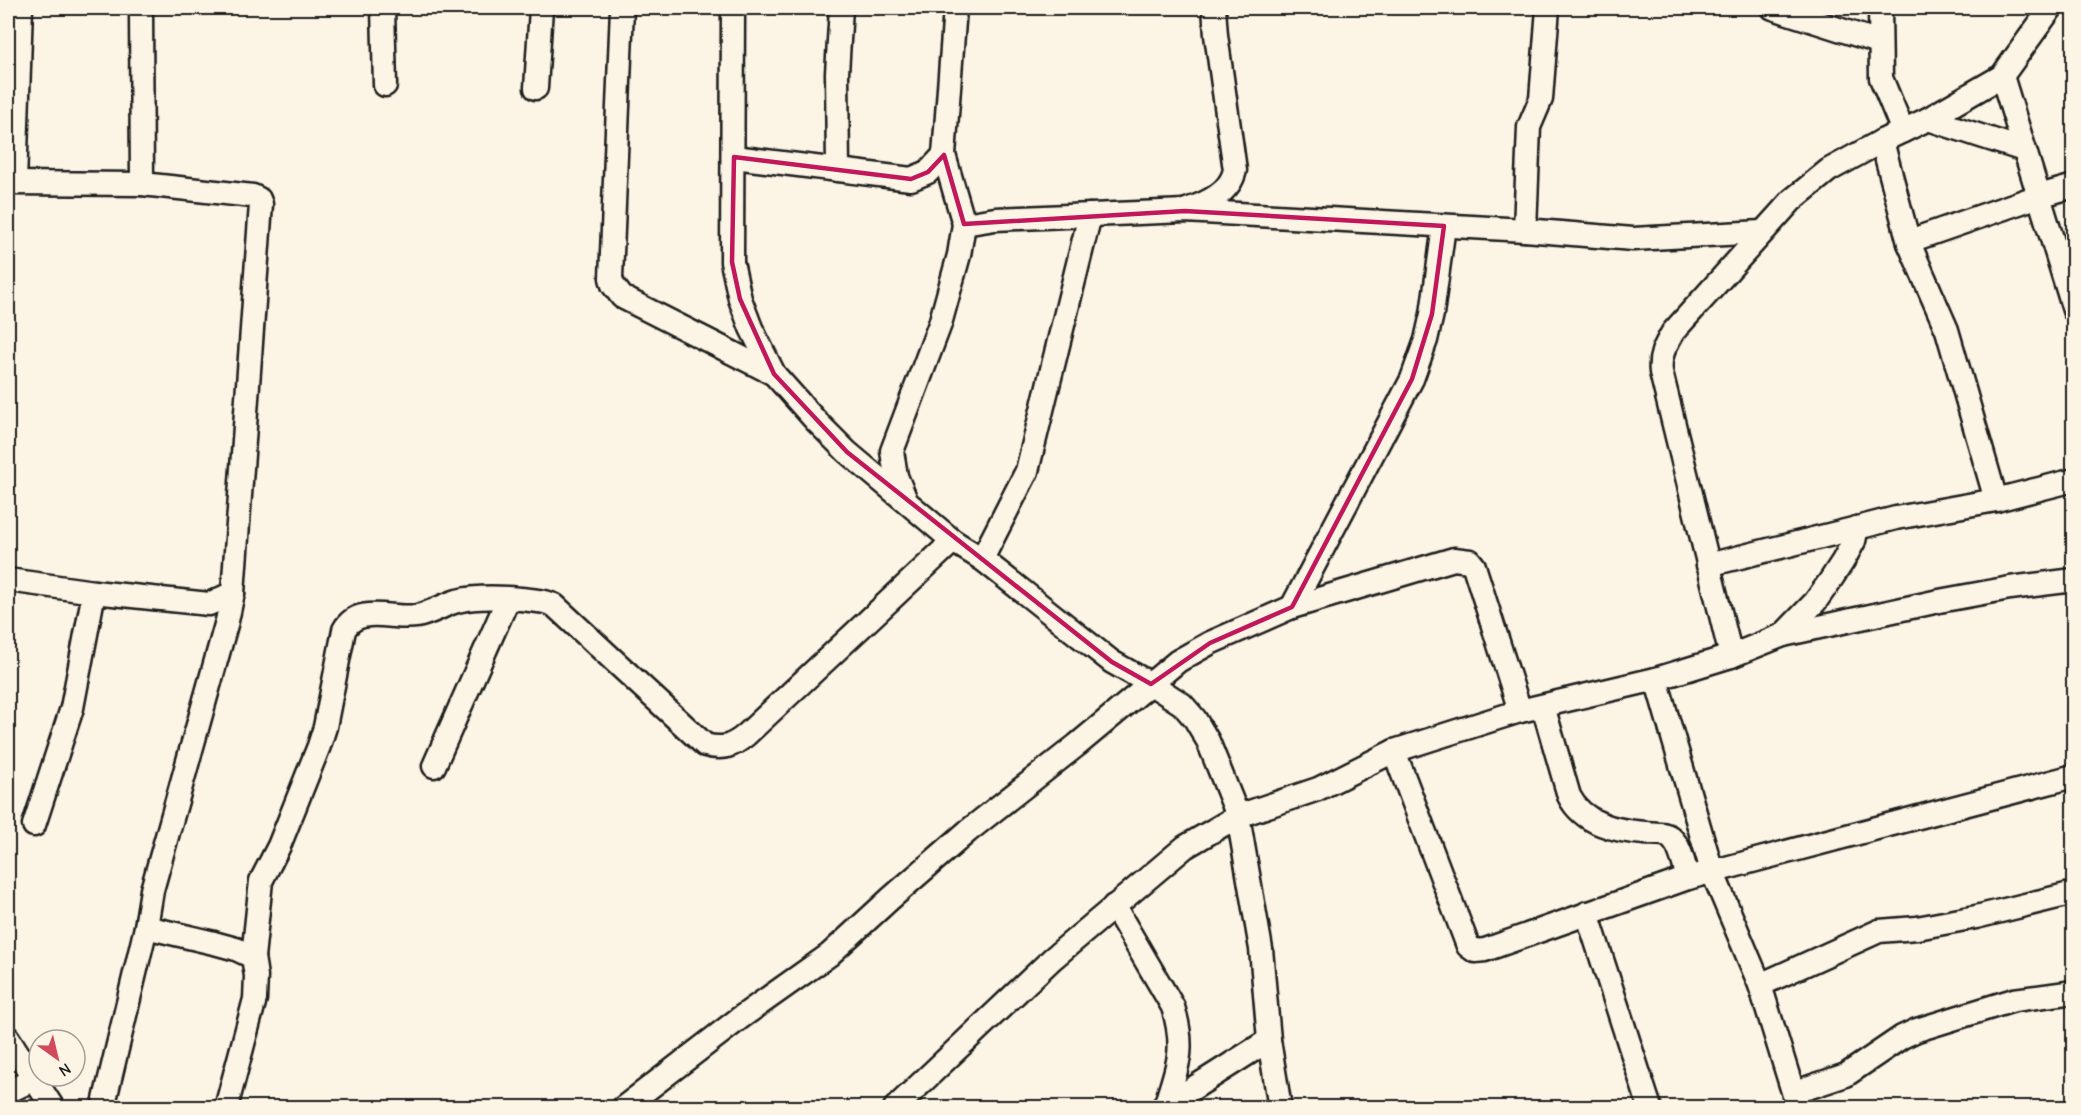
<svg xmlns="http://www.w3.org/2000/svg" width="2081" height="1115" font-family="'Comic Neue',sans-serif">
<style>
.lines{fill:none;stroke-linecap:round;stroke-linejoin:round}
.minor-casing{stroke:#1c1c1c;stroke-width:27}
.minor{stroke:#fcf5e5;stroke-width:22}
.marked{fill:none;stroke:#c2185b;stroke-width:4.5;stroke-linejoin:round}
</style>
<rect width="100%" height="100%" fill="#fcf5e5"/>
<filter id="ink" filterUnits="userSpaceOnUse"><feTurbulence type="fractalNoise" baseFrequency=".0167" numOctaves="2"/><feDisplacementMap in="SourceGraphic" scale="12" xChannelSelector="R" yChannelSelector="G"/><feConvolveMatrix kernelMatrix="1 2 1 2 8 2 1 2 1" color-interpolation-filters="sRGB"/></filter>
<g filter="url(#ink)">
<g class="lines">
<g class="minor-casing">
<g id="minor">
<polyline points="141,8 142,184"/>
<polyline points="383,8 385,85"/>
<polyline points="622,8 611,278 613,285 622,297 774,374"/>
<polyline points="733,8 732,262 740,299 751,328 774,374 816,421 847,452 953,541 982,559 1112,662 1151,684 1182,704 1195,719 1208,741 1238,816 1261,949 1269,1040 1280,1108"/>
<polyline points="1773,8 1879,42"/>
<polyline points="1880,8 1881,78 1903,131"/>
<polyline points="2002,76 2074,310"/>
<polyline points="536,88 541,8"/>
<polyline points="1928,119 2024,150"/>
<polyline points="1882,141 1909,243 1947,330 1996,500"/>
<polyline points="734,157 911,179 928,172 944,155"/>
<polyline points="838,170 837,73 841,8"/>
<polyline points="15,182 21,8"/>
<polyline points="8,183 142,184 253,196 259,199 261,204 233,593 227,621 152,890 146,927 214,943 236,949 253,957 256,976 255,999 226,1108"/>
<path d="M1187 210C1207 203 1230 193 1235 170L1216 35 1214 8"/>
<polyline points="964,224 995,219 1185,211 1525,230 1633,239 1762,232"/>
<polyline points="1525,230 1529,127 1541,99 1548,8"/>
<polyline points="1909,243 1921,237 2039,196 2074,186"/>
<polyline points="905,498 896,476 892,451 940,324 959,255 964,224 944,155 955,8"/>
<polyline points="982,559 1027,471 1090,215"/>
<polyline points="1708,565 1857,528"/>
<polyline points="8,580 94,592 209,604 233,593"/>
<polyline points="1292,607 1412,379 1426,340 1432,314 1444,226"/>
<polyline points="1783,635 1939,601 2010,588 2074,580"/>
<path d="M1731 656 1661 372C1659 356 1665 346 1673 332L1792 200 1829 170 1882 141 1928 119 2002 76 2051 8"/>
<polyline points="1656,679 1712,871 1760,985 1798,1108"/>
<path d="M1543 706 1569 796C1583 824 1616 831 1645 833 1654 834 1666 832 1672 839 1681 847 1684 866 1688 878"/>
<polyline points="1394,751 1468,946 1475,951 1485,950 1688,878 2074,776"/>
<polyline points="434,766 508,599"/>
<polyline points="34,825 72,708 94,592"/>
<path d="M1114 906 1173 1007C1186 1049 1178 1066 1165 1106"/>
<polyline points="1587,913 1650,1108"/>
<path d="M253 957 261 881 279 846 319 746 325 727 344 630C358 604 393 620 417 616 432 613 443 605 457 601 480 595 521 598 545 602L554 605 705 745C723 750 733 746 746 735L953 541"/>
<polyline points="1760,985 1879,931 1917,928 1976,917 2074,893"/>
<polyline points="8,1038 53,1108"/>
<polyline points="8,1092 34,1079"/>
<polyline points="1795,1092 1846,1075 1902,1037 1917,1030 2014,1000 2074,992"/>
<polyline points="103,1108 146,927"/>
<polyline points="623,1108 740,1018 829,955 890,899 968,831 1077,745 1178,661 1210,643 1292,607 1454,559 1470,561 1474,566 1520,711"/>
<polyline points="895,1108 1052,959 1185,847 1238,816 1318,789 1394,751 1520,711 1656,679 1731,656 1783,635 1815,602 1830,581 1843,561 1854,541 1857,528 1896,518 1996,500 2074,480"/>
<polyline points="1162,1108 1269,1040"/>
</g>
</g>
<use href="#minor" class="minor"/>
</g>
</g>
<path class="marked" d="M944 155 964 224 1185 211 1444 226 1432 314 1412 379 1292 607 1210 643 1151 684 1112 662 847 452 774 374 740 299 732 262 734 157 911 179 928 172Z"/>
<rect width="2081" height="1115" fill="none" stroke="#fcf5e5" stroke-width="30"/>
<rect x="15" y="15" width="2051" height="1085" fill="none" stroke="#1c1c1c" stroke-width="2" filter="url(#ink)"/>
<g transform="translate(57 1058) rotate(146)"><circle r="28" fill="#fcf5e5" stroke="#a29e95" stroke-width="1.5"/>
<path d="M0-4.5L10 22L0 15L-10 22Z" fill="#d1495b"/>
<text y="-9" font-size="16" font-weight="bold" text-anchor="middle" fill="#1c1c1c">N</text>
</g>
</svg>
